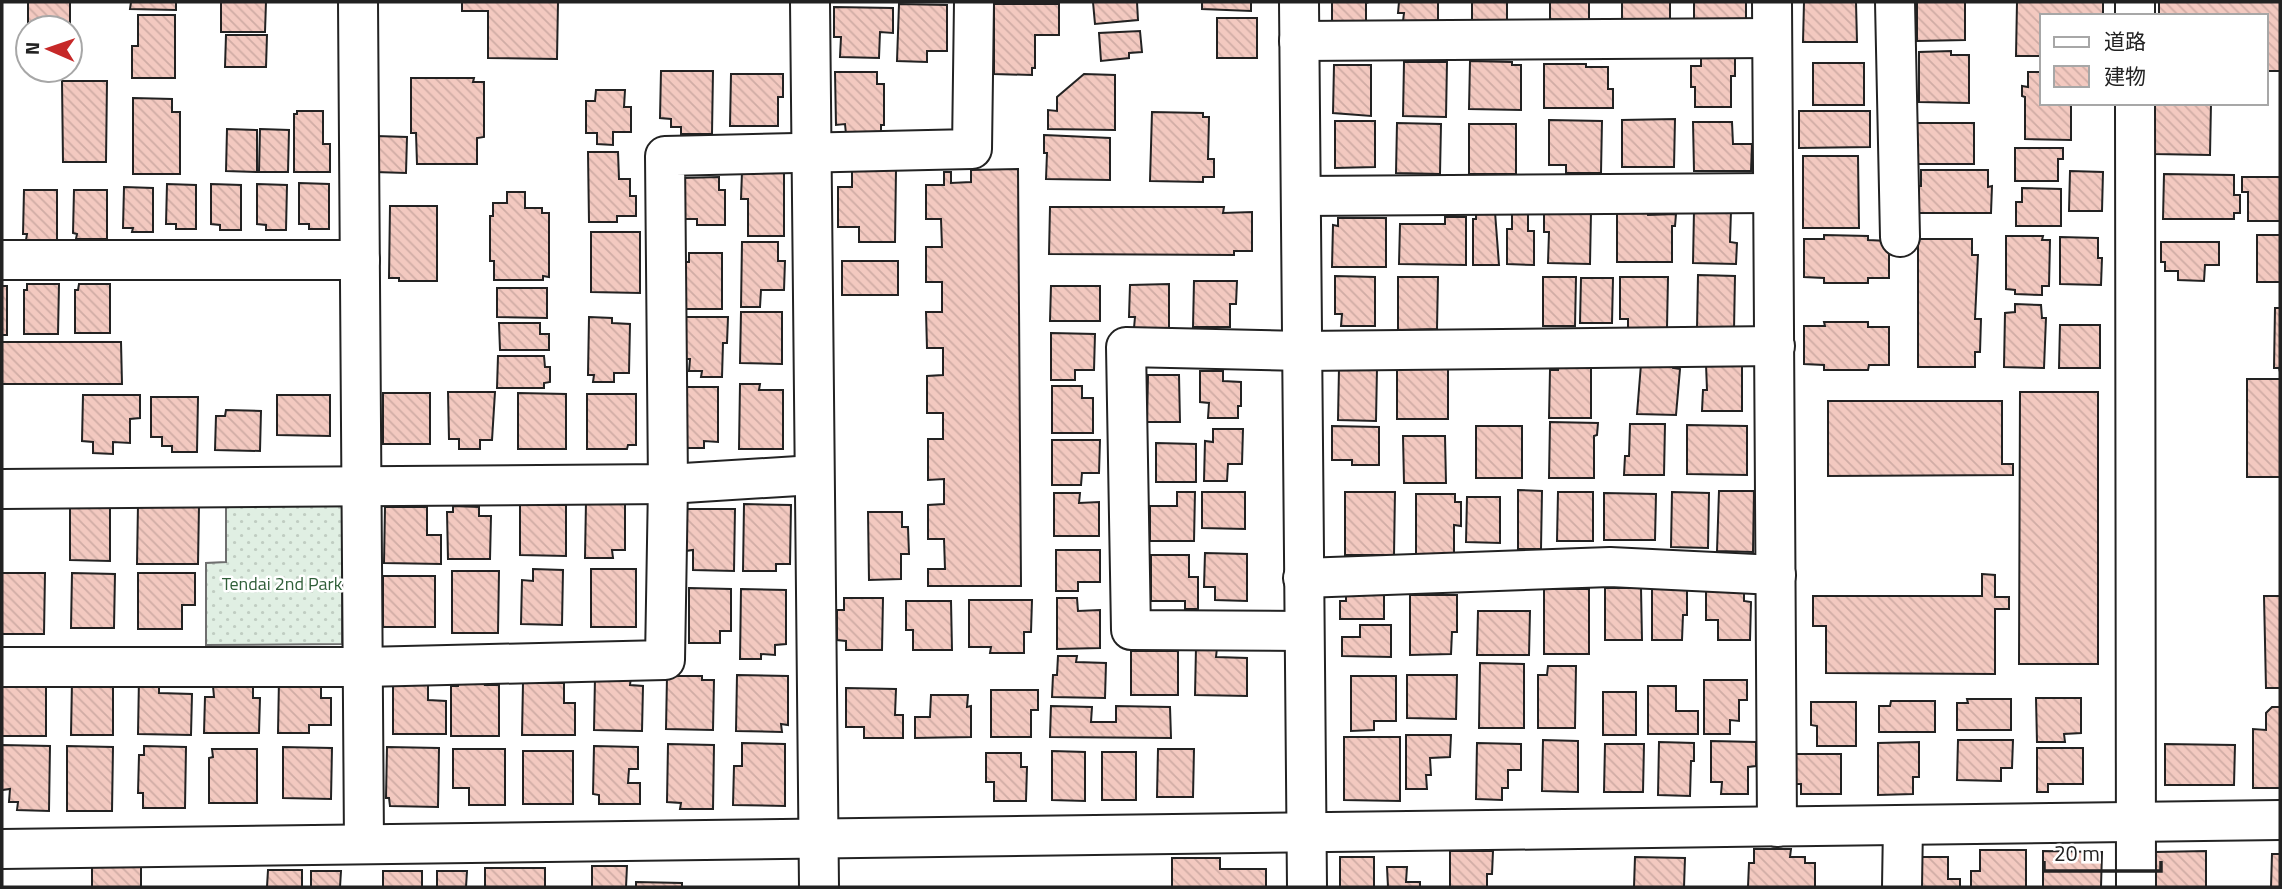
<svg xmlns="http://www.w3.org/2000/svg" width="2282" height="889" font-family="'Titillium Web','Noto Sans JP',sans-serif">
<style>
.grass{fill:url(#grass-dots);stroke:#6f6f6f;stroke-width:2}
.building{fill:url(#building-back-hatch);stroke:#222;stroke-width:2}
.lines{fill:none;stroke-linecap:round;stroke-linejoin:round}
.minor-casing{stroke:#222;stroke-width:42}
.minor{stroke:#fff;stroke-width:38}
.labels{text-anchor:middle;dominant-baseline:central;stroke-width:5;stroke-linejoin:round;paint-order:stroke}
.park-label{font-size:18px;fill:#2f5e38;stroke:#fff}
</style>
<defs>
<pattern id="grass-dots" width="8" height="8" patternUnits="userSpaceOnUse" patternTransform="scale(1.75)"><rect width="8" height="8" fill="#e0efe3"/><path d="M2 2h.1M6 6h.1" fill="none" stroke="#c0cdc2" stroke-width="1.8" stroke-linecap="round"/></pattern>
<pattern id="building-back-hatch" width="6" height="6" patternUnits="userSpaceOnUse" patternTransform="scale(1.75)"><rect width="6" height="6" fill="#f3c9c0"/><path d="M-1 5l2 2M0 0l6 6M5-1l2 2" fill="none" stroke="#d0aca5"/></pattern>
</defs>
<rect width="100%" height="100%" fill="#fff"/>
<polygon class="grass" points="226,502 342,502 342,644 206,645 206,563 226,562"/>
<g class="building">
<rect x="28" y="2" width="42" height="26"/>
<polygon points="131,2 176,2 176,10 130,9"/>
<polygon points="221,2 266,2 265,32 221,32"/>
<polygon points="462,2 558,2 557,59 488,58 488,11 462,11"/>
<polygon points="1093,2 1137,2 1138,20 1095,24"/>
<polygon points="1202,2 1251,2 1251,11 1202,9"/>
<polygon points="1332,2 1369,2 1366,3 1366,23 1332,23"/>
<polygon points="1399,2 1438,2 1438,22 1403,21 1404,13 1398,13"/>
<rect x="1472" y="2" width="35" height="22"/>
<polygon points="1550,2 1589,2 1589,20 1550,19"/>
<rect x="1622" y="2" width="48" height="18"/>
<rect x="1694" y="2" width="52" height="21"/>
<polygon points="1804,2 1856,2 1857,42 1803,42"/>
<polygon points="1917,2 1965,2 1965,40 1917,41"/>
<polygon points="2017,2 2103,2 2103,16 2042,16 2042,56 2016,56"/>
<polygon points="2159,2 2280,2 2280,71 2266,71 2266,16 2159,16"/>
<polygon points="899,4 947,5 947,51 927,51 927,62 897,61"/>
<polygon points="994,4 1059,4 1059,35 1035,35 1035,68 1032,68 1032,75 994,74"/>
<polygon points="834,7 893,8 893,33 880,32 879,58 840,57 841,37 834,37"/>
<polygon points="138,15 175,15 175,78 132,78 132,46 138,46"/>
<rect x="1217" y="18" width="40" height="40"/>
<polygon points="1140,31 1142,52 1129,53 1129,58 1101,61 1099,33"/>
<polygon points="226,35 267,35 266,67 225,67"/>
<polygon points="1951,51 1951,55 1969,55 1969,103 1919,102 1919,52"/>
<polygon points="1701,55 1735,55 1735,76 1731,76 1731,107 1695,107 1695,87 1691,87 1691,66 1701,66"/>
<polygon points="1470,61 1512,62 1512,65 1521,65 1521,110 1469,109"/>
<polygon points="1404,62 1447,62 1446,117 1403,116"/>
<rect x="1813" y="63" width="51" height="42"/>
<polygon points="1544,64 1586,64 1586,67 1608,67 1608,89 1613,89 1613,108 1544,108"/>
<polygon points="1334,65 1371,65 1371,116 1333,113"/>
<polygon points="661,71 713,71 712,134 681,134 681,127 671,127 671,119 660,118"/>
<polygon points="835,72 877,72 877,84 884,84 884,125 881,125 881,134 846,134 845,124 836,125"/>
<polygon points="2028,72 2042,72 2042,103 2071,103 2071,140 2025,139 2025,97 2022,96 2022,86 2028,87"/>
<polygon points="731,74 783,74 783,97 778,97 778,126 730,126"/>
<polygon points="1084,74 1115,75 1115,130 1048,129 1048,110 1057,111 1057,97"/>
<polygon points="411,78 474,78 473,82 484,82 484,137 477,138 477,164 417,164 416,133 411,133"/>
<polygon points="62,81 107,81 106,162 63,162"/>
<polygon points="596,90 625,90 624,107 631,107 631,132 613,132 613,145 597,144 597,133 586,133 586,101 595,101"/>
<polygon points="133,98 172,99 172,112 180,112 180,174 133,174"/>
<polygon points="2151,103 2211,103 2210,155 2154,154 2155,130 2151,131"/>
<polygon points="297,111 323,111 323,144 330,144 330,172 294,172 294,114 297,114"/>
<polygon points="1799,111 1870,111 1870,147 1799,148"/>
<polygon points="1152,112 1203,113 1203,117 1209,117 1208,159 1214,159 1214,177 1203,177 1203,182 1150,181"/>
<polygon points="1675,119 1674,167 1622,167 1622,120"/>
<polygon points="1549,120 1602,121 1601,173 1566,173 1566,165 1549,165"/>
<polygon points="1335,121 1375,121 1375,167 1335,168"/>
<polygon points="1693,122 1732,122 1733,144 1752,144 1751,171 1694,171"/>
<polygon points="1397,123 1441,124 1440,174 1396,173"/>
<rect x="1916" y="123" width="58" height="41"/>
<rect x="1469" y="124" width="47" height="50"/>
<polygon points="227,129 257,130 257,172 226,171"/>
<polygon points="260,129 289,130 288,172 259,172"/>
<polygon points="1044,135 1110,138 1110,180 1046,179 1047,153 1044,153"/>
<polygon points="376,136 407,137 406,173 375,172"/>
<polygon points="2015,148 2063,148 2063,159 2058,159 2058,181 2015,181"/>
<polygon points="588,152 618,152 619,179 630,179 630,196 636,196 636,216 617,216 617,222 589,222"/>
<polygon points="1803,156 1858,156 1859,228 1803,228"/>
<polygon points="852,169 896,170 895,242 859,242 859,227 838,227 838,187 852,187"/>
<polygon points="1018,169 1021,586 928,586 928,569 945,569 944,539 928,539 928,505 944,504 944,479 928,480 928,439 943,439 943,413 927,413 927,376 943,375 943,348 927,348 926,312 942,312 942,282 926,282 926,247 942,247 941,219 926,219 926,185 944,185 944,172 951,172 951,183 971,182 971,170"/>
<polygon points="1921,170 1988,170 1988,187 1992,186 1991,213 1915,213 1915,186 1921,186"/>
<polygon points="2070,171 2103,172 2102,211 2069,211"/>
<polygon points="742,172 784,172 784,236 748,236 748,199 741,199"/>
<polygon points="2164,174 2234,175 2234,195 2240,195 2240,213 2234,213 2234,219 2163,219"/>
<polygon points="719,177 719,190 725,190 725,225 697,225 697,219 683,219 683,178"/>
<polygon points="2242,177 2280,177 2280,221 2248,221 2248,192 2242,192"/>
<polygon points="299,183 329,184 329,229 309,229 309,224 299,224"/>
<polygon points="167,184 196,185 196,229 176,229 176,224 166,224"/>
<polygon points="211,184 241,185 241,230 220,230 220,225 211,224"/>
<polygon points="257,184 287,185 286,230 266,230 266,225 257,224"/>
<polygon points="124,187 153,188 153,232 132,232 133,228 123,228"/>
<polygon points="2022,188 2061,189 2061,226 2016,226 2016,202 2022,202"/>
<polygon points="24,190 57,190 57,240 26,240 27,234 23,234"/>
<polygon points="74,190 107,190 107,239 76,239 77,234 73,233"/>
<polygon points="507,192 525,192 525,208 542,208 542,213 549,213 549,277 543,276 543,280 494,280 494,261 490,261 490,216 493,216 493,203 507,203"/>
<polygon points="390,206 437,206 437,281 399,281 399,278 389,278"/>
<polygon points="1050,207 1224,207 1223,213 1252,212 1252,251 1234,251 1234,255 1049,254"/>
<polygon points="1647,208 1648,215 1676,214 1675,226 1672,226 1672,262 1617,262 1617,213"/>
<polygon points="1694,210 1731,211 1730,242 1737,243 1736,264 1693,263"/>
<polygon points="1544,211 1591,212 1590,264 1548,263 1549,232 1544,232"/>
<polygon points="1476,212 1495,212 1499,265 1473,265 1473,219 1476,219"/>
<polygon points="1512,213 1528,213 1528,231 1534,231 1534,265 1507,264 1507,229 1512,229"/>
<polygon points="1445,217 1466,217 1466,265 1399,264 1400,224 1445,224"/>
<polygon points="1338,218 1386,218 1386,267 1332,267 1333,225 1338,226"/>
<polygon points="591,232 640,232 640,293 591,292"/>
<polygon points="1824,235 1868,236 1868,240 1889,241 1889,278 1868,278 1868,283 1824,283 1824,278 1804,277 1804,239 1824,239"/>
<rect x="2257" y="235" width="23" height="47"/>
<polygon points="2006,236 2043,236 2042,240 2050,240 2049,286 2042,286 2042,295 2015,294 2015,290 2006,289"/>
<polygon points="2060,237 2098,238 2098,258 2102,258 2101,285 2060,284"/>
<polygon points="1918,239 1972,239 1972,255 1978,255 1975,319 1981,319 1980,352 1975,352 1975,367 1918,367"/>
<polygon points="742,242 778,242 778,261 785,261 784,290 761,290 760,307 741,307"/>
<polygon points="2161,242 2219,242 2219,265 2205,265 2204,281 2178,280 2178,271 2165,271 2165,262 2161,262"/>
<polygon points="689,253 722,253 722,309 681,309 681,262 689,262"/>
<rect x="842" y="261" width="56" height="34"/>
<polygon points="1698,275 1735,276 1734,330 1697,329"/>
<polygon points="1335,276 1375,277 1375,326 1341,326 1342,314 1335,314"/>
<polygon points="1398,277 1438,277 1437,329 1398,330"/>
<polygon points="1543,277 1576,277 1575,326 1543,326"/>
<polygon points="1620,277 1668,277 1667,328 1628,328 1628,319 1620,319"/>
<polygon points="1581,278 1613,278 1612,323 1580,323"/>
<polygon points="1194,281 1237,281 1236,304 1230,304 1230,327 1193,327"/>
<polygon points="27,284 59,284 58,334 24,334 24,290 27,290"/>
<polygon points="79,284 110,284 110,333 75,333 75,290 78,290"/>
<polygon points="1169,284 1169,329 1134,328 1135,317 1129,317 1130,285"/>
<rect x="2" y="286" width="5" height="49"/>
<polygon points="1051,286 1100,286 1100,321 1050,321"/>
<polygon points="497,288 547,288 547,318 497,317"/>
<polygon points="2015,304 2041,305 2042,318 2046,318 2044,368 2004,367 2005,313 2015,312"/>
<polygon points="2275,308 2280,308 2280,372 2279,368 2274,368"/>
<polygon points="741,312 782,312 782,364 740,363"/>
<polygon points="589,317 612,318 612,323 630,324 629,373 614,373 614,382 593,382 594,375 588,375"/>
<polygon points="680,317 728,317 727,343 723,343 722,377 701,377 702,371 689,371 690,359 684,359"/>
<polygon points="1824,322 1868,322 1868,327 1889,327 1889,365 1869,365 1868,370 1824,370 1824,365 1804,364 1804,326 1825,326"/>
<polygon points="499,323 540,323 540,334 549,334 549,350 500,350"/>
<polygon points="2060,325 2100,325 2100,368 2059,368"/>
<polygon points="1051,333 1095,334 1094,370 1075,370 1075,380 1051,380"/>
<polygon points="2,342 121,342 122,384 2,384"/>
<polygon points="498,356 544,356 545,367 550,367 550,382 544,383 544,388 497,388"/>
<polygon points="1558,362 1591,362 1591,418 1549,418 1550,370 1558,370"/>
<polygon points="1641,364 1673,364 1673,368 1680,369 1676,415 1637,414"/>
<polygon points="1706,364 1742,365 1742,411 1702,411 1703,390 1707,390"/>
<polygon points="1339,368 1377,368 1376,421 1338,420"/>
<polygon points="1397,368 1448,369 1448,419 1397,419"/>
<polygon points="1200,371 1223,371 1223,381 1241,382 1241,406 1238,406 1238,418 1208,418 1209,403 1200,402"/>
<polygon points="1148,375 1179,375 1180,422 1147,422"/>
<rect x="2247" y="379" width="33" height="98"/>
<polygon points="740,384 760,384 759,390 783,390 783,449 739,449"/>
<polygon points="1052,386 1082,386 1082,398 1093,398 1093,433 1052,433"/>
<polygon points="685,387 718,387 718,442 704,441 704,448 685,448"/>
<polygon points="448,392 495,392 492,440 480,440 480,449 459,449 459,439 449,439"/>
<polygon points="2020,392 2098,392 2098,664 2019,664"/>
<rect x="383" y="393" width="47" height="51"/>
<polygon points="518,393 566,394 566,449 518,449"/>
<polygon points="587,394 636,394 636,445 628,445 627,449 587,449"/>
<polygon points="83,395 140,395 140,418 130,419 130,443 113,442 113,454 93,453 93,442 82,441"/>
<polygon points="277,395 330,395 330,436 277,435"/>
<polygon points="151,397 198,397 197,452 172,452 172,446 162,446 162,437 151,437"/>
<polygon points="1828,401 2002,401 2002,464 2013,464 2013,475 1828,476"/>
<polygon points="226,410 261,411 260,451 215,450 216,416 225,416"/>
<polygon points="1550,422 1598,423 1597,435 1594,436 1594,478 1549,478"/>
<polygon points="1630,424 1665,424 1664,475 1624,475 1625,456 1629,456"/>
<polygon points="1687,425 1747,426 1747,475 1687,474"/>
<polygon points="1332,426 1379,427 1379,465 1352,465 1352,460 1332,460"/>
<rect x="1476" y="426" width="46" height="52"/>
<polygon points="1213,429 1243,429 1242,464 1228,464 1227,481 1204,481 1205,441 1213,442"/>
<polygon points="1403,436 1445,436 1446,483 1404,483"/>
<polygon points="1052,440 1100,440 1099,473 1082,473 1081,485 1052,485"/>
<polygon points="1156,443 1196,444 1196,482 1156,482"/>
<polygon points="1518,490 1542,491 1541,549 1518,549"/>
<polygon points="1719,491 1754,491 1753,552 1717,551"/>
<polygon points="1177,492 1195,492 1194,541 1150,541 1150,506 1177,506"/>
<polygon points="1202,492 1245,492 1245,529 1202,528"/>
<polygon points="1345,492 1395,492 1394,555 1345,555"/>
<polygon points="1558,492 1593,492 1593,541 1557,541"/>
<polygon points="1672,492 1709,493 1708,548 1671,547"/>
<polygon points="1054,493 1080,493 1079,503 1099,502 1099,536 1054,536"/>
<polygon points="1604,493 1656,494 1655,540 1604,540"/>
<polygon points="1416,494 1455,494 1455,502 1461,502 1461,526 1454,525 1454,555 1416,554"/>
<polygon points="1467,497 1500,497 1500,543 1466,542"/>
<polygon points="586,501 625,502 625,550 612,550 613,558 585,558"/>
<polygon points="138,504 199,505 198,564 137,564"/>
<polygon points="744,504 791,505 790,564 776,564 776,571 743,571"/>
<polygon points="520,505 566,505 566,556 520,555"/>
<polygon points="453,506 479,507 479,516 491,516 490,559 448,559 447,512 453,512"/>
<polygon points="70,507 110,507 110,561 70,560"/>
<polygon points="385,507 427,507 427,535 441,535 441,564 384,563"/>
<polygon points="685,509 735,509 734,571 693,570 693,550 685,551"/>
<polygon points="868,512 902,512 902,527 908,527 909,554 901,554 901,579 869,580"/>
<polygon points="1056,550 1100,550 1100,582 1078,582 1078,591 1056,591"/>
<polygon points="1205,553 1247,554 1247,601 1215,600 1215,587 1204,587"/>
<polygon points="1151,555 1189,555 1189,577 1198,577 1198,609 1185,609 1185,601 1151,601"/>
<polygon points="533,569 563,570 562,625 521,624 522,580 533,581"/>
<rect x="591" y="569" width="45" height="58"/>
<polygon points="452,571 499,571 498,633 452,633"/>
<polygon points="2,573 45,573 44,634 2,634"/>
<polygon points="72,573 115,574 114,628 71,628"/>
<polygon points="138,573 195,573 195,605 182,605 182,629 138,629"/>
<polygon points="1982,574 1995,575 1995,597 2009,597 2009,609 1995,609 1995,674 1826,673 1826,626 1813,626 1813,596 1982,596"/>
<rect x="383" y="576" width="52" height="51"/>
<polygon points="689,588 731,589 731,631 720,631 720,643 689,643"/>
<polygon points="1605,588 1641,588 1642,640 1605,640"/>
<polygon points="1706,588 1744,588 1744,601 1751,602 1750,640 1718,640 1718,620 1706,620"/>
<polygon points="741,589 786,590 786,644 775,645 775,655 761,654 761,659 740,659"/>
<rect x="1544" y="589" width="45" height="65"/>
<polygon points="1652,589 1687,589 1687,615 1683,615 1682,640 1652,640"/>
<polygon points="1346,592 1384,592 1384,619 1340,619 1340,601 1346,601"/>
<polygon points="1410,595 1457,595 1457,632 1452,632 1451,654 1410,655"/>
<polygon points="2264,596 2280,596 2280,688 2266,688"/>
<polygon points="844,598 883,598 882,650 846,650 846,641 837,640 837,610 844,610"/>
<polygon points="1057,598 1077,598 1078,611 1100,610 1100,648 1057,649"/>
<polygon points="969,600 1032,600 1031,632 1024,632 1024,653 990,653 991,647 969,647"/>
<polygon points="906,601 951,601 952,650 913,650 913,630 906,630"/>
<polygon points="1478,611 1530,611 1529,655 1477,655"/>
<polygon points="1360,625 1391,625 1391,657 1342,656 1342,637 1360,637"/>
<polygon points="1196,647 1217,648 1216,657 1247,658 1247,696 1195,695"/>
<rect x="1131" y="651" width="47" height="44"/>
<polygon points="1058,656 1077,656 1076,662 1106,663 1105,698 1052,697 1053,675 1057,675"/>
<polygon points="1480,663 1524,664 1524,728 1479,728"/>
<polygon points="1548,666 1576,666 1575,728 1538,728 1538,675 1547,675"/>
<polygon points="46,674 46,736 2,736 2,681"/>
<polygon points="737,675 788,676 788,725 781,724 782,732 736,731"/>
<polygon points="1407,675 1457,675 1456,719 1407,718"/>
<polygon points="667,676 702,676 702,680 714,680 713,730 666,729"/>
<polygon points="1351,676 1396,676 1396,721 1374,721 1374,730 1351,731"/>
<polygon points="595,677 631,677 630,685 643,686 642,731 594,730"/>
<polygon points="139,678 159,678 159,693 192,694 191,735 138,734"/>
<polygon points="279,679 321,680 321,698 331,698 331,725 309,725 309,733 278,733"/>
<polygon points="1704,680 1747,680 1747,700 1739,700 1739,721 1730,720 1730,734 1704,734"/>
<polygon points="72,681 113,681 113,735 71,735"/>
<polygon points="458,681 486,681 485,685 499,685 499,736 451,736 451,686 458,686"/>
<polygon points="428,683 428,700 446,701 446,734 393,734 393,684"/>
<polygon points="523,683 564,683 564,703 575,703 575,735 522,735"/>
<polygon points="213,686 253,686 253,698 260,698 259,733 204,733 205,697 214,697"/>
<polygon points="1648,686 1676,686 1676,711 1698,711 1698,734 1648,734"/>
<polygon points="846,688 896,689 895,715 903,715 903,738 864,738 864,727 846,727"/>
<polygon points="991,690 1038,690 1038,710 1031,710 1031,737 991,737"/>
<rect x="1603" y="692" width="33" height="43"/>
<polygon points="931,695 968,695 967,707 971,706 971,737 915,738 915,717 930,717"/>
<polygon points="2036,698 2081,698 2081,733 2064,734 2065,742 2037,742"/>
<polygon points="1967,699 2011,699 2011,730 1957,730 1957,703 1968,703"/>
<polygon points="1891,701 1935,701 1935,732 1879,732 1879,706 1890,706"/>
<polygon points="1811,702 1856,702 1856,746 1817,746 1817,726 1811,725"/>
<polygon points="1051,706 1092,707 1091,722 1116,722 1116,706 1170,707 1171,738 1050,737"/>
<polygon points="2272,707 2280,707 2280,788 2253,788 2253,729 2266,730 2266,713"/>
<polygon points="1406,735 1451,735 1450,757 1430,758 1431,775 1426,775 1427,789 1406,789"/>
<polygon points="1344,737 1400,737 1400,801 1344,800"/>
<polygon points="1543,740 1578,741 1578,792 1542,791"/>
<polygon points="1958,740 2013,740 2012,768 2001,768 2001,781 1957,780"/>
<polygon points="1711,741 1756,742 1756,766 1748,767 1748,794 1721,794 1722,782 1711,782"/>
<polygon points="1659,742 1694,743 1694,761 1691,761 1690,796 1658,795"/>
<polygon points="1919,742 1919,777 1913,777 1913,794 1878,795 1878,743"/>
<polygon points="742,743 785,744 785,806 733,805 734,766 742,766"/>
<polygon points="1477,743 1521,744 1521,770 1508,770 1508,788 1502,788 1502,800 1476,799"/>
<polygon points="668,744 714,745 713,809 680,809 681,803 667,802"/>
<polygon points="1605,744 1644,744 1643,792 1604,792"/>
<polygon points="2165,744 2235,745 2234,785 2165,785"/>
<polygon points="2,745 50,746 49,811 17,810 18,802 9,802 10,789 2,790"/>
<polygon points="67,746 113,747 112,811 67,811"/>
<polygon points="144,746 186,747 185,808 143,808 143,793 138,793 139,755 144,755"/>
<polygon points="594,746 638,747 638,769 629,769 628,783 640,783 640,804 599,804 599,795 593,794"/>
<polygon points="283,747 332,748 331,799 283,798"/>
<polygon points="387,747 439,748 438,807 390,806 389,798 386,798"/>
<polygon points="2037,748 2083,748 2083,784 2048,784 2048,792 2037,792"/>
<polygon points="212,749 257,749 257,803 209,803 209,758 213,757"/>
<polygon points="453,749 505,749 505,805 469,805 469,788 453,788"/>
<polygon points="1158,749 1194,749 1193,797 1157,797"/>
<rect x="523" y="751" width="50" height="53"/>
<polygon points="1052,751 1085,752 1085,801 1052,800"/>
<rect x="1102" y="752" width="34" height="48"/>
<polygon points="986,753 1021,753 1021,767 1027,767 1026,801 994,801 994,782 986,782"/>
<polygon points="1795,754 1841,754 1841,794 1801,794 1801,784 1796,784"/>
<polygon points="1754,849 1791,849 1790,857 1805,857 1805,863 1815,863 1815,887 1748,887 1749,863 1754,863"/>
<polygon points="1980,850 2026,850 2026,887 1971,887 1971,871 1980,871"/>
<polygon points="1450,851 1493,851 1492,874 1487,874 1487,887 1450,887"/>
<polygon points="2043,851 2102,852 2101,887 2043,887"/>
<polygon points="2206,851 2206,887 2155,887 2155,852"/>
<polygon points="2272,854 2280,854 2280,887 2271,887"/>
<rect x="1340" y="857" width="34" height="30"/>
<polygon points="1635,857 1685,858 1684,887 1634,887"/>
<polygon points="1921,857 1948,857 1948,879 1960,879 1960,887 1921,887"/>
<polygon points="1172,858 1220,858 1220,869 1266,869 1266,887 1172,887"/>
<polygon points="92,864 141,865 141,887 92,887"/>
<polygon points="592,866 627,866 626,887 592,887"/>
<polygon points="1387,867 1407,867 1406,882 1420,882 1420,887 1388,887"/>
<rect x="485" y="868" width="60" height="19"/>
<polygon points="268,870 302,870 302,887 267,887"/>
<polygon points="311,871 341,871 340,887 311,887"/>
<rect x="383" y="871" width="39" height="16"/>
<polygon points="437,871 467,871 466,887 437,887"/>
<polygon points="636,882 682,883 682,887 636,887"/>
</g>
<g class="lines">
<g class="minor-casing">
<g id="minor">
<polyline points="358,2 364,844"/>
<polyline points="810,2 819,887"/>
<polyline points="1299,2 1307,887"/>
<polyline points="1772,2 1777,827"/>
<polyline points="1895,2 1900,237"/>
<polyline points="2135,2 2135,16"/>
<polyline points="1299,41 1772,38"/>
<polyline points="2135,103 2136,887"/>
<polyline points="1301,196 1773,193"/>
<polyline points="2,260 360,260"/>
<polyline points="2,489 668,484 814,475"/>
<polyline points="1303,578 1610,567 1776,575"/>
<polyline points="1304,631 1131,630 1126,347 1302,351 1775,346"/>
<polyline points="2,667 363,667 665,660 668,484 665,156 972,149 974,2"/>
<polyline points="2,849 2280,820"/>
<polyline points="1902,887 1903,825"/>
</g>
</g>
<use href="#minor" class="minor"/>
</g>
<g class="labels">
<g class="park-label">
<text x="282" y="583">Tendai 2nd Park</text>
</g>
</g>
<rect width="2282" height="889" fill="none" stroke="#222222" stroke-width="7"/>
<rect x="2040" y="14" width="228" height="91" fill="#ffffff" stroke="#a7a7a7" stroke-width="2"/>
<rect x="2054" y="37" width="35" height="10" fill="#ffffff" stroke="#a7a7a7" stroke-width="2"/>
<text x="2104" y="49" font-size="21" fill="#222222">道路</text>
<rect x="2054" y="66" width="35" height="21" fill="url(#building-back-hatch)" stroke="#a7a7a7" stroke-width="2"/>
<text x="2104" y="84" font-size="21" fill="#222222">建物</text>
<g transform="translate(49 49) rotate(272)"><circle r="33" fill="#ffffff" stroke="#a7a7a7" stroke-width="2"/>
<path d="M0-5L12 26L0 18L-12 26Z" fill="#c62828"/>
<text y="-10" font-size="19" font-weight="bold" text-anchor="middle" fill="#222222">N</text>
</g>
<path d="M2044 861v10h117v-10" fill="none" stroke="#222222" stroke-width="3.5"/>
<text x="2054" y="861" font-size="21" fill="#222222" stroke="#ffffff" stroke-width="5" paint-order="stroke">20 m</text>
</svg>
